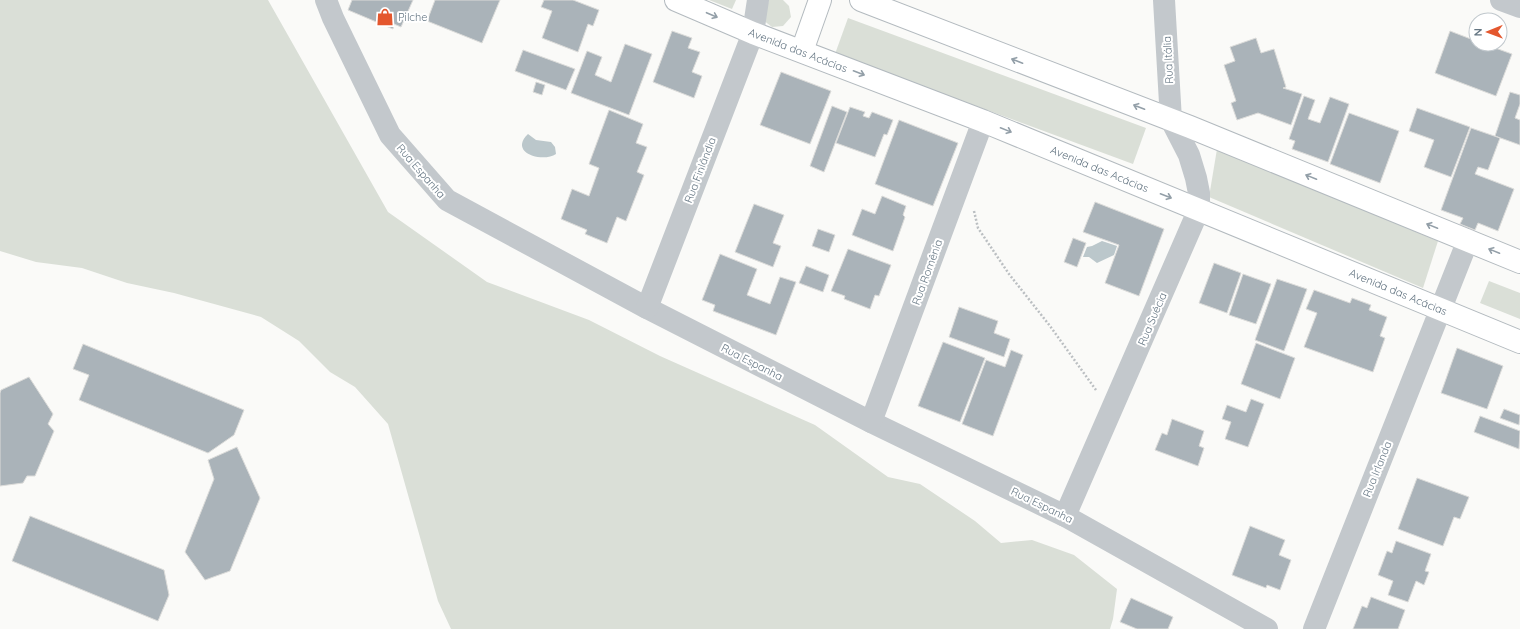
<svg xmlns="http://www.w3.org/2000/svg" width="1520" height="629" font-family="Quicksand,sans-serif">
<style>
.green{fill:#dadfd7}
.water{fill:#bbc7cb}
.building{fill:#aab3b9;stroke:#dcdcda}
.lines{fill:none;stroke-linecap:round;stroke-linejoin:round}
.secondary-casing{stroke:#b3babf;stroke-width:24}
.path{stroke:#bbbfc2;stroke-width:2.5;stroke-dasharray:2 2;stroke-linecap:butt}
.street{stroke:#c3c8cc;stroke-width:22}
.secondary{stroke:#fff;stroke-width:22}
.oneway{stroke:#939fa8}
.labels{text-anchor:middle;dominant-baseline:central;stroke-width:4;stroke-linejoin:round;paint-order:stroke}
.poi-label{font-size:11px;fill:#657683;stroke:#fff;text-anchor:start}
.street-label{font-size:11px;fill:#657683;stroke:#fff}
</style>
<rect width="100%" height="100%" fill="#fafaf8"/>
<g class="green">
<polygon points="0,0 268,0 388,212 487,282 589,320 660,356 815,425 888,477 920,484 975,521 1001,543 1032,540 1074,555 1117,589 1113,619 1110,629 451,629 438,601 388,424 355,387 330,372 299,341 261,317 174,293 127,283 82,268 36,262 0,251"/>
<polygon points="709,0 736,0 732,9"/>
<polygon points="769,0 783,0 789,6 791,17 783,26 772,27 763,20"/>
<polygon points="848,18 1146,128 1133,164 835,54"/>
<polygon points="1217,149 1438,241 1423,288 1209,197"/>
<polygon points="1489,281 1520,293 1520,319 1480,303"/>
</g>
<g class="water">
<path d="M528 134 536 140 551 142 555 147 556 154C543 163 508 153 528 134Z"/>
<polygon points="1102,241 1117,246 1114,255 1097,263 1089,257 1083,257 1087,247 1092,246"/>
</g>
<g class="building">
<polygon points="352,0 413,0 401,27 394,24 393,29 348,10"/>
<polygon points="435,0 500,0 482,43 427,21"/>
<polygon points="544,0 573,0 599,10 593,26 588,24 578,52 542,38 552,11 541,7"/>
<polygon points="672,31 692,38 688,48 700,52 692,72 702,76 694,98 653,82"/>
<polygon points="1450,31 1476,41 1476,44 1484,44 1512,54 1496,96 1435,73"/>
<polygon points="1256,38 1261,53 1274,49 1286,87 1283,88 1302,94 1291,125 1258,113 1237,120 1231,103 1236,101 1224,65 1235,61 1230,47"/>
<polygon points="625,44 652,54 629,115 571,93 587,51 602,57 595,75 611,82"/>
<polygon points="523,50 575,69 566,90 515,71"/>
<polygon points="781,72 831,91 810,144 760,125"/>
<polygon points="536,82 545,85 542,95 533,92"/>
<polygon points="1510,92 1520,95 1520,104 1515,118 1520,120 1520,145 1495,136"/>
<polygon points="1304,96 1315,100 1308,119 1320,123 1330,97 1349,104 1328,162 1292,149 1295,141 1289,139"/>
<polygon points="832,106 847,112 824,172 810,166"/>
<polygon points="850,107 865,112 863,116 869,118 872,112 893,120 887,135 884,134 875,157 836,143"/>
<polygon points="1417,108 1470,127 1451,177 1424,167 1434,140 1409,131"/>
<polygon points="609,110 643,124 636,143 647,147 637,172 644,175 626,221 617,217 607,243 585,234 587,230 561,219 572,189 589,196 599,168 589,164"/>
<polygon points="1349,113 1399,131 1380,183 1330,164"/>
<polygon points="899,120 958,143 933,206 875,184"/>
<polygon points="1471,128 1500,138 1488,170 1478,167 1475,174 1514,189 1498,231 1478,223 1475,230 1460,224 1463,218 1441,210"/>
<polygon points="882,196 906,206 903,215 905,217 893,251 852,235 862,209 875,214"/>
<polygon points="1095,202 1164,229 1139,296 1105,283 1119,245 1083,232"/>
<polygon points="754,204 784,215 773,243 781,246 773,267 735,252"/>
<polygon points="818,229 835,235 829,252 812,246"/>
<polygon points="1073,238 1086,243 1077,267 1064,262"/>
<polygon points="848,249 891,265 879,296 875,295 870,309 844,299 845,296 831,291"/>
<polygon points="720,254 757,269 747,295 770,304 780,277 796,282 776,335 713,311 715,305 702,300"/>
<polygon points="1214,263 1241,273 1227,313 1199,303"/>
<polygon points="806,266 829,275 823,292 799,283"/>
<polygon points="1243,274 1271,284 1256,324 1229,315"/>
<polygon points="1277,279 1307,289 1284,351 1255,340"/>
<polygon points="1314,290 1350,303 1352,298 1371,305 1369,310 1387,317 1380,336 1385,338 1373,372 1304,347 1317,313 1306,309"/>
<polygon points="959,307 998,321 994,333 1010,339 1004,357 949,337"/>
<polygon points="943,342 985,358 960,422 918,406"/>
<polygon points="1256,343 1295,358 1280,399 1241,384"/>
<polygon points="83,344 244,410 234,435 208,453 79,400 89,375 73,369"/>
<polygon points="1457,348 1503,366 1487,409 1441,393"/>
<polygon points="1011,350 1023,355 993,436 962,424 986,360 1005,367"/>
<polygon points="29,377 53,414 48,424 54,431 35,476 27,476 23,483 0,486 0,393 1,390"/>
<polygon points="1251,399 1264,404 1248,447 1225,439 1231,422 1222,419 1227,405 1246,412"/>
<polygon points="1504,409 1520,415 1519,425 1500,418"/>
<polygon points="1480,416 1520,431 1519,449 1474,432"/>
<polygon points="1172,419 1204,431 1199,446 1204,448 1198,466 1155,450 1162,433 1167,435"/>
<polygon points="237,447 260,498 230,571 205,580 185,552 214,479 208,460"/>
<polygon points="1417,478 1469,497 1460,519 1454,517 1443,546 1398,529"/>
<polygon points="30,516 164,570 169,595 158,621 12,561"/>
<polygon points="1250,526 1285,540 1279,555 1291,560 1280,590 1267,585 1266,588 1232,575"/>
<polygon points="1396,541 1431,554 1425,571 1429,572 1424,585 1416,581 1408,602 1388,595 1393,581 1378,575 1387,551 1392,553"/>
<polygon points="1371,597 1405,610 1398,629 1353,629 1362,606 1367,608"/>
<polygon points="1131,598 1173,617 1168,629 1137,629 1120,622"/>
</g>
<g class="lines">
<g class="secondary-casing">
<g id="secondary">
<path id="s1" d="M676 0 753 33 983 121 1520 342"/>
<polyline points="861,0 1190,127 1520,262"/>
<polyline points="802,51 820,0"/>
</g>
</g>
<polyline class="path" points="974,211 978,228 1009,274 1050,326 1096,390"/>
<g class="street">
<polyline points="326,0 333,18 390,135 447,200 647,308 871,422 1065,516 1267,629"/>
<polyline points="1501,0 1520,7"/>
<polyline points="647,308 753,33 758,0"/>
<polyline points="871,422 983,121"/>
<polyline points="1065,516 1199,209 1199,193 1196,178 1189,155 1171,120 1164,0"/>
<polyline points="1314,629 1468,240"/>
</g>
<use href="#secondary" class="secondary"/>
</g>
<defs><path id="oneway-shaft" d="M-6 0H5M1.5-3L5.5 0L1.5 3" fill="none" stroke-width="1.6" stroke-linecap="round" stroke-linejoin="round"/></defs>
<g class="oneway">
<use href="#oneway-shaft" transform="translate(712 15) rotate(23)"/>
<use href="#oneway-shaft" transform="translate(1017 61) rotate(-159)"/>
<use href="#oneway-shaft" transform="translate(859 73) rotate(21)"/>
<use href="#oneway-shaft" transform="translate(1139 107) rotate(-159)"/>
<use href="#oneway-shaft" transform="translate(1006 130) rotate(22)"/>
<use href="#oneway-shaft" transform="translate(1311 177) rotate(-158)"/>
<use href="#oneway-shaft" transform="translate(1166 196) rotate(21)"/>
<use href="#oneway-shaft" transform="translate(1432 226) rotate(-158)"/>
<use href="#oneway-shaft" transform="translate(1494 251) rotate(-158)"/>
</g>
<defs>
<g id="shop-bare" transform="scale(1.38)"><path d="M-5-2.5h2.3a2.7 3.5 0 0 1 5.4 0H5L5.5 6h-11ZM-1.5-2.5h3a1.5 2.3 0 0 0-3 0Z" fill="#e4572e" stroke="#fff" stroke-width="2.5" paint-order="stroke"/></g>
</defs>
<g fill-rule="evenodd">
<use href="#shop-bare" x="385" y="17"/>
</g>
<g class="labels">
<g class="poi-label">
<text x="398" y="17">Pilche</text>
</g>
<g class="street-label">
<text stroke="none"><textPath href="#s1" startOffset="132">Avenida das Acácias</textPath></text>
<text transform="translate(1168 60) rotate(-93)">Rua Itália</text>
<text stroke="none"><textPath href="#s1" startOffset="456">Avenida das Acácias</textPath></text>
<text transform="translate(700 170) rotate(-69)">Rua Finlândia</text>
<text transform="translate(421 171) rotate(49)">Rua Espanha</text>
<text transform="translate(927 272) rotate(-70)">Rua Romênia</text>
<text stroke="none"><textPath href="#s1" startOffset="779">Avenida das Acácias</textPath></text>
<text transform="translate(1152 319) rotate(-67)">Rua Suécia</text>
<text transform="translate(752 362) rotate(27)">Rua Espanha</text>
<text transform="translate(1377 469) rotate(-68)">Rua Irlanda</text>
<text transform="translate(1042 505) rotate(26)">Rua Espanha</text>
</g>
</g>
<g transform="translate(1488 32) rotate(269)"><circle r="19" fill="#ffffff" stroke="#c1c8cd"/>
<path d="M0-3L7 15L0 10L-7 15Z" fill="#e4572e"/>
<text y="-6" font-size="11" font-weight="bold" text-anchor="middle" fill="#657683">N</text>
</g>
</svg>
